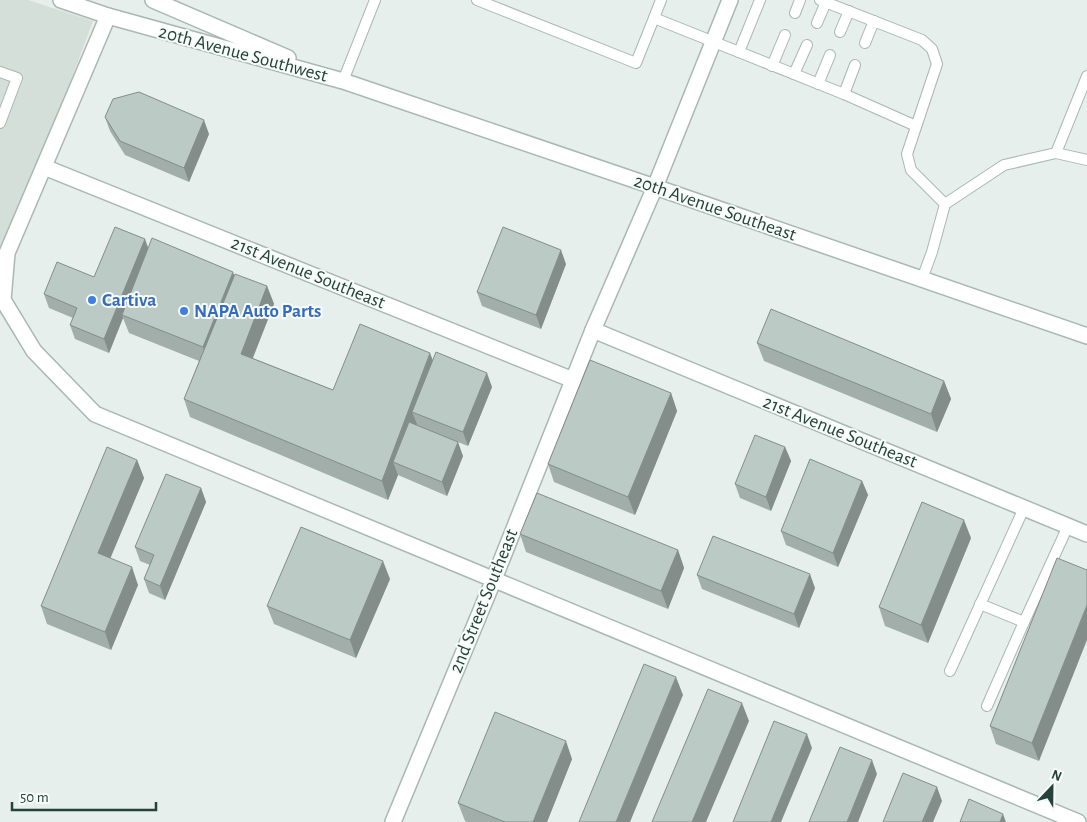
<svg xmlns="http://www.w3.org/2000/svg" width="1087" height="822" font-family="'Alegreya Sans',sans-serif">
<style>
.built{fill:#d4dfda}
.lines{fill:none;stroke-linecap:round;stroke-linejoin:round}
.service-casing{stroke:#a8b8b2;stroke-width:12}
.minor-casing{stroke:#a8b8b2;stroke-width:18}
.tertiary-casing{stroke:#a8b8b2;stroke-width:18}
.service{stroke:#fff;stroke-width:10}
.minor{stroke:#fff;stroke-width:15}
.tertiary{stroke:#fff;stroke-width:15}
.wall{fill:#a1aea9}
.shaded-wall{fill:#838d89}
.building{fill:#bbcac4;stroke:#838d89}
.shop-dot{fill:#3f7fe0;stroke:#f7fbf9;stroke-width:2}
.labels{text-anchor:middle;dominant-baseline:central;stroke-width:4;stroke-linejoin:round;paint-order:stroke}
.street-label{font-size:19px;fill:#24423a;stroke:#f7fbf9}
.shop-label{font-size:19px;font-weight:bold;fill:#366cbe;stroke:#f7fbf9;text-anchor:start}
</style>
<rect width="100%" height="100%" fill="#e6efeb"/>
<polygon class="built" points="0,0 28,0 93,21 0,272"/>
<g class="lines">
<g class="service-casing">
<g id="service">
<polyline points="477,0 636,63 654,18"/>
<polyline points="661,0 654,18 844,94 916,126"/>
<polyline points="820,0 922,40 932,49 937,64 907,154 911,170 945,204 932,252 922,279"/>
<polyline points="795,13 800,0"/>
<polyline points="817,23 826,2"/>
<polyline points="840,32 849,11"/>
<polyline points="865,43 874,21"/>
<polyline points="739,52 760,0"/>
<polyline points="772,66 785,35"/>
<polyline points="0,72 17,78 0,123"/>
<polyline points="794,74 807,45"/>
<polyline points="343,81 375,0"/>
<polyline points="818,84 830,55"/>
<polyline points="844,94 855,65"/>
<polyline points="1056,153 1087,76"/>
<polyline points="945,204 1004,165 1056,153 1087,160"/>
<polyline points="980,604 1024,622 1068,526"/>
<polyline points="950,671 1024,508"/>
<polyline points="987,706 1024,622"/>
</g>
</g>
<g class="minor-casing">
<g id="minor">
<polyline points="108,16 7,253 3,300 34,351 95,414 1078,822"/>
<polyline points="44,167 573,380"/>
<polyline points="393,822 494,579 593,330 1087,534"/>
</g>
</g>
<g class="tertiary-casing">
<g id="tertiary">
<polyline points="61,0 108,16 343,81 655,187 1087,336"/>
<polyline points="153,0 288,58"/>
<polyline points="593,330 655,187 730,0"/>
</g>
</g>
<use href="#service" class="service"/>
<use href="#minor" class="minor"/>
<use href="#tertiary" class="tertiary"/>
</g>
<g class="wall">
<polygon points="105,117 209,134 189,182 125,155 110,131"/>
<polygon points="148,248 234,276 267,286 274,304 253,358 333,390 433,361 492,387 468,446 430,431 463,456 447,496 398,475 388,500 190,417 184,399 199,361 129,333 123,318 109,353 75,339 70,325 73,318 49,308 44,294 94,277"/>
<polygon points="566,264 541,329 482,306 477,292"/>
<polygon points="757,343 944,381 951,399 937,432 764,361"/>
<polygon points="671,393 677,411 635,515 554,482 548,464"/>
<polygon points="785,447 791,461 771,511 740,498 735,484"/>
<polygon points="137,460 144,478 110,558 138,585 111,650 47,624 41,606"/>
<polygon points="862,481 868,495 838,567 786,545 781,531"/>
<polygon points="201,488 206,502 165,600 149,593 144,579 150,565 140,561 135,547"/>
<polygon points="520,534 678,550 684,568 668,609 526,552"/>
<polygon points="971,538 928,643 885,626 879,607"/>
<polygon points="1057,558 1039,761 996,744 990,726"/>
<polygon points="697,575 815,588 799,628 702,589"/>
<polygon points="390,579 356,658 274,624 267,606"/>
<polygon points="572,759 547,822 467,822 465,821 458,803"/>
</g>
<g class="shaded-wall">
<polygon points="204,120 209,134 189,182 184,168"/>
<polygon points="145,239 150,253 122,315 123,318 109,353 104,339"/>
<polygon points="561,250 566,264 541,329 536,315"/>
<polygon points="233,272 239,290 209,365 203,347"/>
<polygon points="267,286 274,304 247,372 241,354"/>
<polygon points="430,353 437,371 412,412 417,424 401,465 393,462 398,475 388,500 382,481"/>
<polygon points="487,373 492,387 468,446 463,432"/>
<polygon points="944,381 951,399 937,432 931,414"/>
<polygon points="671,393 677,411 635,515 628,497"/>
<polygon points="458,442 463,456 447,496 442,482"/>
<polygon points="785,447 791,461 771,511 766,497"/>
<polygon points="137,460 144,478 105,571 98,553"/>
<polygon points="862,481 868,495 838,567 833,553"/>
<polygon points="201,488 206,502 165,600 160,586"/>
<polygon points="964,520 971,538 928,643 921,625"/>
<polygon points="678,550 684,568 668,609 661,591"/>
<polygon points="383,561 390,579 356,658 350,640"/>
<polygon points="132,567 138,585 111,650 105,632"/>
<polygon points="810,574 815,588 799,628 794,614"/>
<polygon points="1087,605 1087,640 1039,761 1032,743"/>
<polygon points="676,677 683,695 630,822 616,822"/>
<polygon points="742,703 749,721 706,822 692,822"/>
<polygon points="807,734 812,748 781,822 771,822"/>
<polygon points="566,741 572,759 547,822 533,822"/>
<polygon points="872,760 877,774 858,822 847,822"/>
<polygon points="937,787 942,801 933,822 922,822"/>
<polygon points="1003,814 1006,822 1000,822"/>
</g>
<g class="building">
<polygon points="139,92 204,120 184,168 120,141 105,117 113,99"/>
<polygon points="115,227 145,239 104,339 70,325 77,308 44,294 57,262 94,277"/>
<polygon points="503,227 561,250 536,315 477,292"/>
<polygon points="152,238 233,272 203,347 122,315"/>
<polygon points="235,274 267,286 241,354 333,390 360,324 430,353 382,481 184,399"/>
<polygon points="771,309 944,381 931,414 757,343"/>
<polygon points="436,352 487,373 463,432 412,412"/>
<polygon points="590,360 671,393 628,497 548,464"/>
<polygon points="409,422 458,442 442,482 393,462"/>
<polygon points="755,435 785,447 766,497 735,484"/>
<polygon points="107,447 137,460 98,553 132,567 105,632 41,606"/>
<polygon points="810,459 862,481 833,553 781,531"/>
<polygon points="166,474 201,488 160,586 144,579 154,555 135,547"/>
<polygon points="537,493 678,550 661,591 520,534"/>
<polygon points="922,502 964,520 921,625 879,607"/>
<polygon points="301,527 383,561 350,640 267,606"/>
<polygon points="713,536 810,574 794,614 697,575"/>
<polygon points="1057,558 1087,570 1087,605 1032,743 990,726"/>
<polygon points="644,664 676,677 616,822 579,822"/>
<polygon points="708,689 742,703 692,822 652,822"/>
<polygon points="495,712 566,741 533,822 505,822 458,803"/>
<polygon points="774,721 807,734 771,822 733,822"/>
<polygon points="840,747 872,760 847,822 809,822"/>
<polygon points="903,773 937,787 922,822 883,822"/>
<polygon points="969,799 1003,814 1000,822 960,822"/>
</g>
<g class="shop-dot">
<circle cx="92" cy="300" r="5"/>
<circle cx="184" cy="311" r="5"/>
</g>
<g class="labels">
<g class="street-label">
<text transform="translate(243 54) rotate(15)">20th Avenue Southwest</text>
<text transform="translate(715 208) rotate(19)">20th Avenue Southeast</text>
<text transform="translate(308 273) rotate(22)">21st Avenue Southeast</text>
<text transform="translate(840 432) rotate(22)">21st Avenue Southeast</text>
<text transform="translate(484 601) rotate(-68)">2nd Street Southeast</text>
</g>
<g class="shop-label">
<text x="102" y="300">Cartiva</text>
<text x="194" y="311">NAPA Auto Parts</text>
</g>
</g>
<g transform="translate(1052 787) rotate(22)" stroke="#f7fbf9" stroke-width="4" paint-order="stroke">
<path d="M0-4L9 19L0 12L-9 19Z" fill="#24423a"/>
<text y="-8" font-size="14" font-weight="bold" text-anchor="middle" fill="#24423a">N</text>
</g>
<path d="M12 802v8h144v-8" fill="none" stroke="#24423a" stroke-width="2.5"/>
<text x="20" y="802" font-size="15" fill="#24423a" stroke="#f7fbf9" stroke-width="4" paint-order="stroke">50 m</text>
</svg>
